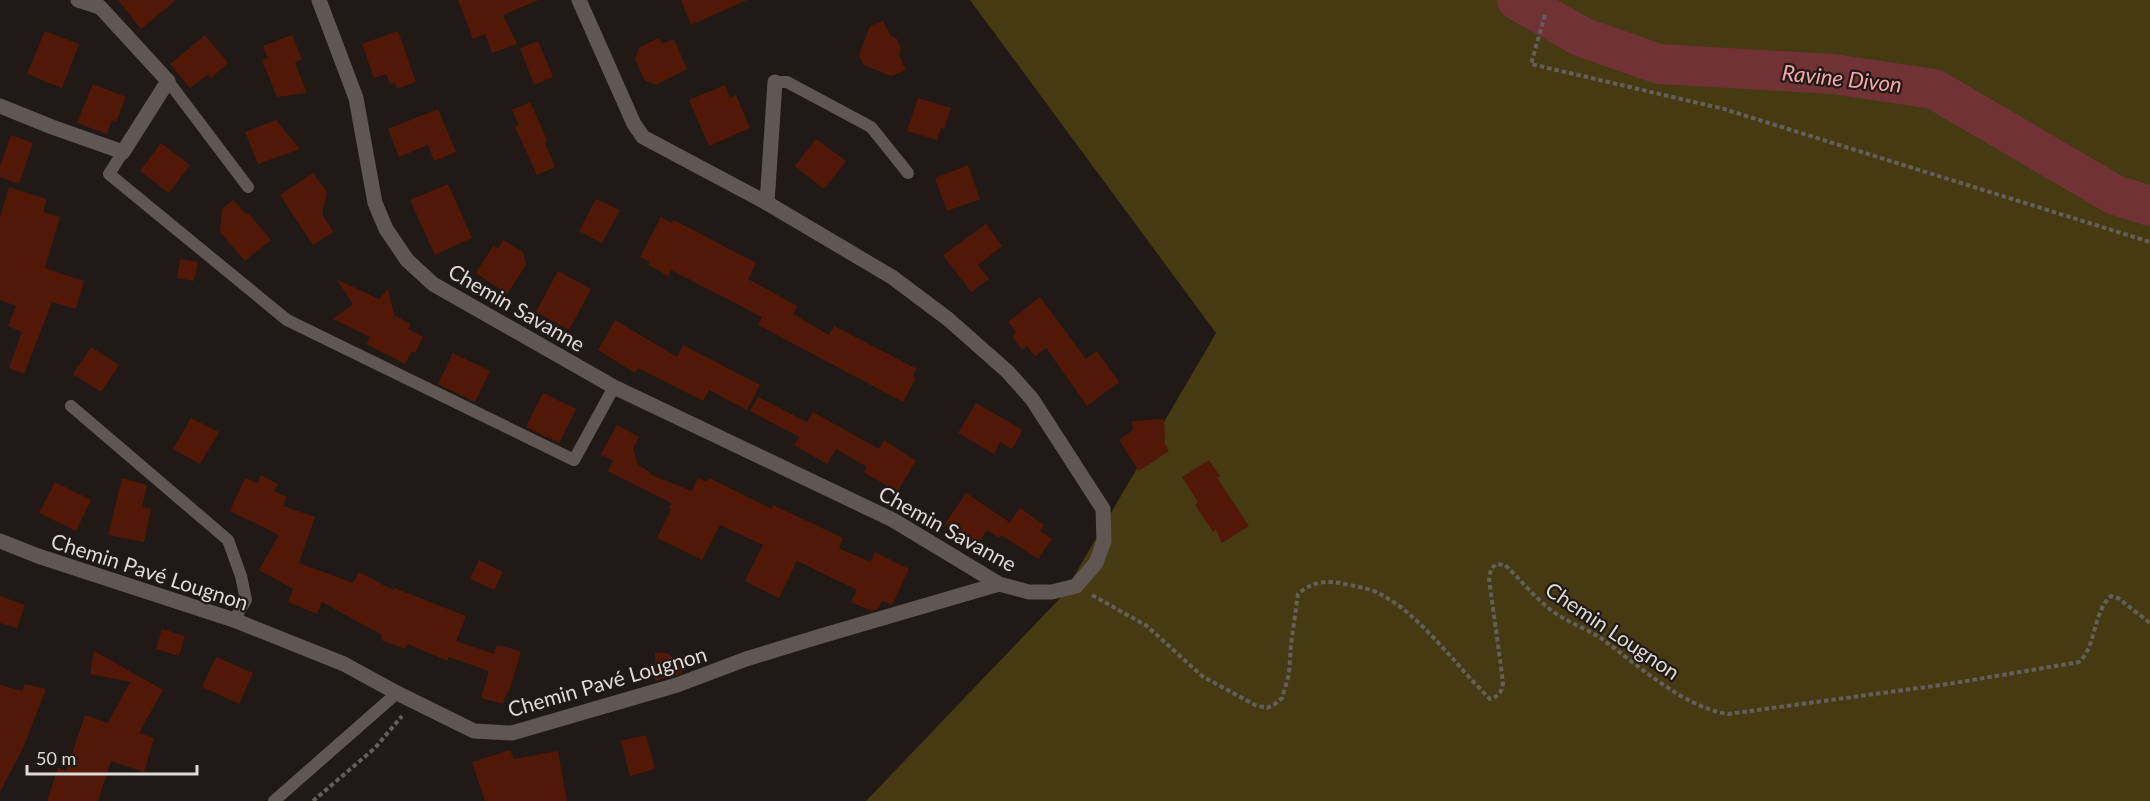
<svg xmlns="http://www.w3.org/2000/svg" width="2150" height="801" font-family="Lato,sans-serif">
<style>
.green{fill:#463a12}
.lines{fill:none;stroke-linecap:round;stroke-linejoin:round}
.river{stroke:#713236;stroke-width:40}
.building{fill:#511808}
.path{stroke:#655f5b;stroke-width:4;stroke-dasharray:4.5 3;stroke-linecap:butt}
.service{stroke:#605752;stroke-width:12}
.minor{stroke:#605752;stroke-width:15}
.labels{text-anchor:middle;dominant-baseline:central;stroke-width:4.5;stroke-linejoin:round;paint-order:stroke}
.street-label{font-size:21px;fill:#dfdad7;stroke:#201915}
.water-label{font-size:22px;font-style:italic;fill:#f8a7a9;stroke:#201915}
</style>
<rect width="100%" height="100%" fill="#201915"/>
<polygon class="green" points="970,0 2150,0 2150,801 866,801 1063,595 1216,333"/>
<g class="lines">
<polyline class="river" points="1517,0 1582,37 1659,64 1833,74 1934,89 2115,195 2150,206"/>
</g>
<g class="building">
<polygon points="118,0 176,0 141,29"/>
<polygon points="458,0 539,0 503,15 517,44 492,53 485,34 473,39"/>
<polygon points="681,0 747,0 691,25"/>
<polygon points="883,21 890,35 897,39 901,48 899,55 906,70 891,76 864,65 859,55 870,26"/>
<polygon points="45,31 79,44 62,88 27,74"/>
<polygon points="398,31 416,82 397,89 395,83 390,84 386,74 374,78 362,44"/>
<polygon points="205,35 228,63 211,78 208,74 190,88 170,64"/>
<polygon points="292,35 302,59 295,63 307,93 277,97 262,60 268,58 263,46"/>
<polygon points="659,38 662,44 674,39 687,69 656,85 645,81 635,59 639,48"/>
<polygon points="538,41 553,77 534,85 520,48"/>
<polygon points="93,84 126,97 116,122 112,120 107,134 77,123"/>
<polygon points="725,85 730,98 736,95 750,128 709,146 689,100"/>
<polygon points="918,98 951,108 944,129 941,128 937,140 907,131"/>
<polygon points="530,102 544,133 547,142 545,143 555,167 537,175 515,127 519,125 512,110"/>
<polygon points="438,109 456,152 434,161 428,145 399,157 388,129"/>
<polygon points="276,120 300,149 258,164 245,132"/>
<polygon points="11,135 33,143 19,184 0,177 0,166"/>
<polygon points="816,139 846,161 824,189 795,166"/>
<polygon points="161,143 190,165 169,193 140,171"/>
<polygon points="968,165 980,199 947,211 935,178"/>
<polygon points="313,173 327,192 322,214 333,232 313,245 280,195"/>
<polygon points="448,184 472,238 435,255 410,200"/>
<polygon points="9,187 47,199 43,212 60,217 45,268 84,281 76,309 52,302 24,374 9,368 22,332 8,326 16,306 0,300 0,217"/>
<polygon points="596,199 620,210 602,243 579,231"/>
<polygon points="233,200 245,213 249,214 271,240 245,261 220,232 222,209"/>
<polygon points="661,217 672,223 674,220 756,263 748,279 797,306 793,314 829,335 834,326 917,369 913,376 916,378 903,402 758,325 762,317 671,270 668,276 648,265 650,262 640,257"/>
<polygon points="986,224 1002,246 978,265 989,279 971,292 943,255"/>
<polygon points="503,240 523,252 526,265 507,294 476,273 493,246 498,249"/>
<polygon points="180,259 198,262 194,281 177,278"/>
<polygon points="558,271 591,289 569,330 536,312"/>
<polygon points="336,279 379,299 388,289 394,315 410,324 408,329 423,337 415,353 412,351 405,364 366,344 370,337 333,319 353,304"/>
<polygon points="1040,297 1086,359 1097,351 1119,382 1087,406 1046,348 1035,356 1027,346 1022,350 1012,336 1016,332 1008,322"/>
<polygon points="615,320 677,357 683,345 760,385 747,410 709,390 703,401 638,368 635,373 598,350"/>
<polygon points="91,347 119,365 101,392 73,374"/>
<polygon points="453,353 490,371 475,402 438,384"/>
<polygon points="543,393 576,409 559,443 526,427"/>
<polygon points="758,397 807,422 813,412 879,449 884,440 916,461 897,492 864,472 867,467 836,449 827,464 794,445 799,437 750,411"/>
<polygon points="976,403 1023,430 1012,449 1000,442 994,454 958,433"/>
<polygon points="191,418 219,432 200,464 173,449"/>
<polygon points="1164,419 1165,444 1169,451 1139,471 1119,440 1133,430 1132,421"/>
<polygon points="617,425 639,437 633,449 638,465 650,472 649,474 692,491 698,478 707,482 709,478 772,509 773,505 843,538 839,548 870,562 875,552 909,569 892,605 882,601 878,609 871,611 851,602 857,590 797,561 779,598 745,581 763,545 720,525 702,560 657,538 671,509 668,508 671,503 608,471 613,461 601,454"/>
<polygon points="1209,460 1220,476 1217,478 1249,526 1222,543 1216,530 1213,532 1195,505 1198,502 1182,477"/>
<polygon points="261,475 278,484 274,491 287,497 283,506 315,517 299,563 353,583 359,572 393,590 394,588 466,616 456,641 494,654 497,645 521,651 509,692 507,692 503,704 481,698 489,671 449,657 447,661 408,644 405,649 381,640 382,635 322,602 317,614 288,602 293,589 259,570 279,535 230,511 245,478 257,483"/>
<polygon points="122,478 147,485 142,507 151,509 144,542 108,535"/>
<polygon points="55,482 91,500 76,531 39,513"/>
<polygon points="966,493 1009,522 1008,525 1020,508 1044,525 1040,531 1052,539 1038,559 1001,535 999,538 987,530 977,545 945,524"/>
<polygon points="479,560 503,572 494,590 470,579"/>
<polygon points="0,596 25,605 17,628 0,623"/>
<polygon points="162,629 185,636 179,656 156,649"/>
<polygon points="94,651 163,690 139,733 154,738 144,772 111,761 98,801 47,801 58,768 66,771 85,715 108,723 130,682 90,674"/>
<polygon points="655,653 667,653 682,665 682,673 655,681"/>
<polygon points="216,657 253,673 239,704 202,687"/>
<polygon points="25,684 46,689 24,746 0,792 0,685 22,691"/>
<polygon points="646,735 655,769 630,776 621,741"/>
<polygon points="510,750 514,759 558,751 567,801 485,801 472,762"/>
</g>
<g class="lines">
<g class="path">
<polyline points="1545,15 1531,64 1724,109 2150,242"/>
<path d="M1092 595 1147 626 1202 676 1255 705 1267 708 1275 704 1282 698 1285 688 1289 674 1291 644 1298 594C1314 580 1329 580 1349 585 1360 587 1371 589 1380 594 1418 612 1459 669 1490 699 1500 696 1502 691 1503 682L1489 579 1491 569 1496 564 1505 565C1523 582 1537 601 1558 615 1572 624 1589 630 1602 639 1638 665 1683 707 1728 714L1948 684 2079 662C2097 646 2092 613 2111 596L2118 598 2150 623"/>
<polyline points="313,801 375,748 402,716"/>
</g>
<g class="service">
<polyline points="168,81 248,187"/>
<polyline points="775,82 787,82 871,127 908,173"/>
<polyline points="123,152 109,174 287,320 574,460 614,387"/>
<polyline points="71,406 228,540 241,576 246,600 234,620"/>
<polyline points="274,801 397,693"/>
</g>
<g class="minor">
<polyline points="319,0 356,98 375,203 386,229 407,260 433,284 614,387 893,520 999,584 1029,592 1052,592 1076,586 1096,563 1104,541 1103,509 1032,399 1008,372 948,319 892,277 767,203 643,137 634,124 579,0"/>
<polyline points="0,106 52,127 123,152 168,81 100,7 78,0"/>
<polyline points="767,203 775,82"/>
<polyline points="0,541 38,556 234,620 344,664 397,693 474,731 512,733 677,685 746,659 821,636 999,584"/>
</g>
</g>
<g class="labels">
<g class="street-label">
<text transform="translate(517 307) rotate(30)">Chemin Savanne</text>
<text transform="translate(948 528) rotate(29)">Chemin Savanne</text>
<text transform="translate(150 571) rotate(18)">Chemin Pavé Lougnon</text>
<text transform="translate(1613 630) rotate(34)">Chemin Lougnon</text>
<text transform="translate(607 681) rotate(-16)">Chemin Pavé Lougnon</text>
</g>
<g class="water-label">
<text transform="translate(1842 78) rotate(6)">Ravine Divon</text>
</g>
</g>
<path d="M27 765v9h170v-9" fill="none" stroke="#dfdad7" stroke-width="3"/>
<text x="36" y="765" font-size="18" fill="#dfdad7" stroke="#201915" stroke-width="4.5" paint-order="stroke">50 m</text>
</svg>
